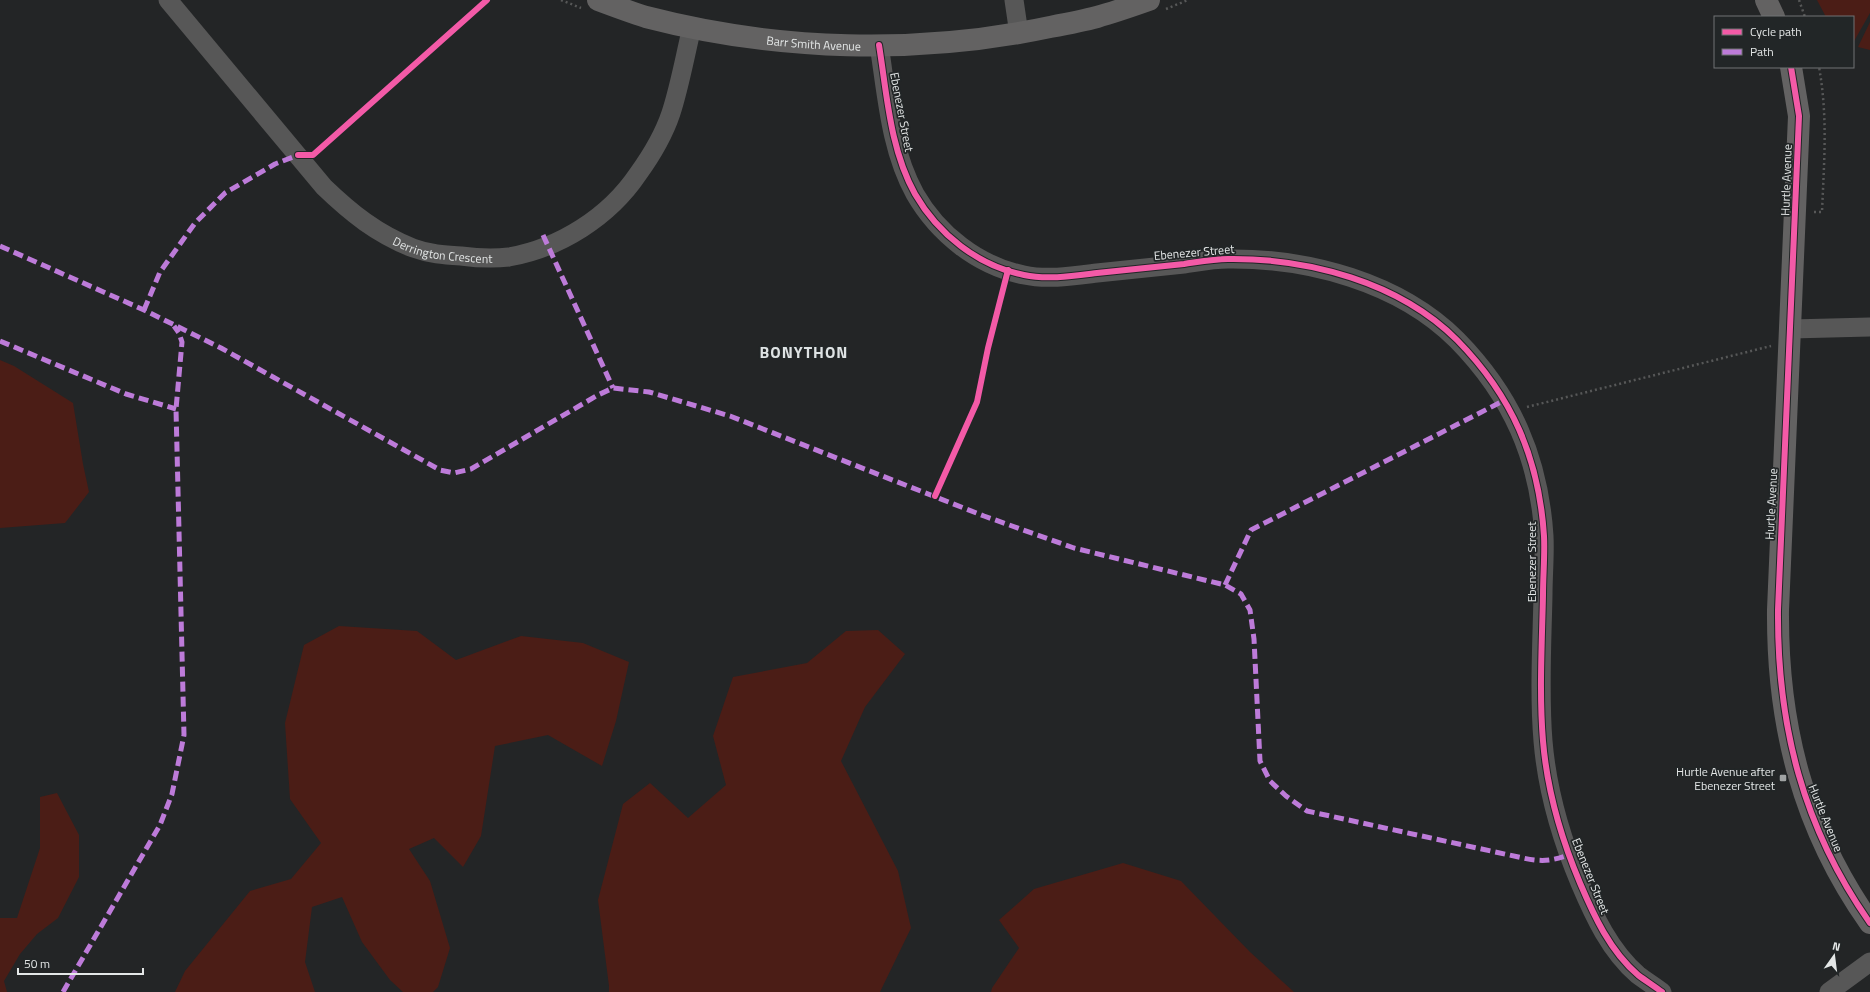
<svg xmlns="http://www.w3.org/2000/svg" width="1870" height="992" font-family="'Titillium Web',sans-serif">
<style>
.green{fill:#4b1d16}
.lines{fill:none;stroke-linecap:round;stroke-linejoin:round}
.path{stroke:#575858;stroke-width:2.5;stroke-dasharray:2 3;stroke-linecap:butt}
.street{stroke:#575757;stroke-width:19}
.secondary{stroke:#636262;stroke-width:22}
.quiet{stroke:#bd7bd9;stroke-width:5;stroke-dasharray:10 5;stroke-linecap:butt}
.cycleway-casing{stroke:#222627;stroke-width:8}
.cycleway{stroke:#f35aa7;stroke-width:6}
.poi-dot{fill:#a0a3a3;stroke:#222627;stroke-width:1.5}
.labels{text-anchor:middle;dominant-baseline:central;stroke-width:3.5;stroke-linejoin:round;paint-order:stroke}
.street-label{font-size:12px;fill:#e4e7e7;stroke:#222627}
.poi-label{font-size:12px;fill:#e4e7e7;stroke:#222627;text-anchor:end}
.district-label{font-size:16px;font-weight:bold;letter-spacing:1px;fill:#dee3e4;stroke:#222627}
</style>
<rect width="100%" height="100%" fill="#232526"/>
<g class="green">
<polygon points="1817,0 1870,0 1870,13 1853,43 1853,17 1826,17"/>
<polygon points="1870,22 1870,50 1858,47"/>
<polygon points="0,360 14,366 73,403 83,464 89,492 65,523 0,528"/>
<polygon points="339,626 417,631 456,660 521,636 583,643 629,662 616,721 602,766 548,735 495,746 481,836 463,867 434,838 409,849 430,881 450,948 438,987 433,992 403,992 390,980 362,942 342,897 312,907 305,962 315,992 175,992 185,971 250,891 291,879 321,843 290,799 285,723 304,645"/>
<polygon points="878,630 905,654 865,707 841,761 898,871 911,928 880,992 609,992 609,986 598,900 623,804 650,783 688,818 726,785 713,736 733,677 807,663 846,631"/>
<polygon points="57,793 79,835 79,877 58,918 37,934 20,954 4,981 7,992 0,992 0,918 17,918 40,848 40,797"/>
<polygon points="1123,863 1181,881 1250,952 1294,992 991,992 992,988 1019,948 999,920 1034,889"/>
</g>
<g class="lines">
<g class="path">
<polyline points="561,0 581,8"/>
<polyline points="1799,0 1805,17"/>
<polyline points="1166,9 1188,0"/>
<path d="M1814 212H1822C1824 162 1828 117 1819 67"/>
<polyline points="1527,407 1771,346"/>
</g>
<g class="street">
<path id="s1" d="M168 0 324 187C351 213 377 234 413 248 429 254 444 255 461 256 476 258 493 259 509 257 560 248 609 217 638 174 651 156 664 134 671 113 680 85 685 56 692 27"/>
<polyline points="1014,0 1019,34"/>
<path d="M879 45C887 95 890 149 915 194 938 234 978 266 1024 275 1047 280 1073 276 1097 273 1126 270 1155 267 1184 264 1198 262 1213 259 1228 259 1308 258 1399 282 1457 340 1512 396 1539 458 1544 536 1545 555 1543 575 1543 595 1542 643 1539 693 1543 741 1547 789 1561 838 1580 883 1594 916 1610 951 1638 975 1646 981 1654 986 1662 992"/>
<polyline points="1791,329 1870,327"/>
<polyline points="1829,992 1870,962"/>
</g>
<g class="secondary">
<path id="s2" d="M598 0C614 6 630 12 646 17 777 51 918 55 1050 27 1066 24 1082 21 1097 17 1115 12 1132 6 1149 0"/>
<polyline points="1766,0 1774,17"/>
<path d="M1791 67 1799 116 1778 610C1777 725 1803 828 1870 923"/>
</g>
<g class="quiet">
<polyline points="543,235 613,388"/>
<path d="M0 246 144 310 221 348 440 470 454 473 471 469 598 395 613 388 649 392 730 416 984 516 1074 548 1225 585 1241 594 1250 610 1254 639 1260 761 1270 781 1286 796 1307 811 1523 858C1542 862 1551 861 1569 855"/>
<polyline points="144,310 160,272 195,223 225,193 275,164 298,155"/>
<polyline points="0,341 126,394 176,409"/>
<polyline points="1225,585 1251,530 1505,400"/>
<polyline points="63,992 160,825 172,794 184,735 176,409 182,342 179,333 174,326"/>
</g>
<g class="cycleway-casing">
<g id="cycleway">
<path d="M879 45C887 95 890 149 915 194 938 234 978 266 1024 275 1047 280 1073 276 1097 273 1126 270 1155 267 1184 264 1198 262 1213 259 1228 259 1308 258 1399 282 1457 340 1512 396 1539 458 1544 536 1545 555 1543 575 1543 595 1542 643 1539 693 1543 741 1547 789 1561 838 1580 883 1594 916 1610 951 1638 975 1646 981 1654 986 1662 992"/>
<path d="M1791 67 1799 116 1778 610C1777 725 1803 828 1870 923"/>
<polyline points="298,155 313,155 487,0"/>
<polyline points="935,496 977,402 988,348 1008,270"/>
</g>
</g>
<use href="#cycleway" class="cycleway"/>
</g>
<rect class="poi-dot" x="1779" y="774" width="8" height="8" rx="2"/>
<g class="labels">
<g class="street-label">
<text stroke="none"><textPath href="#s2" startOffset="221">Barr Smith Avenue</textPath></text>
<text transform="translate(902 112) rotate(79)">Ebenezer Street</text>
<text transform="translate(1786 180) rotate(-88)">Hurtle Avenue</text>
<text stroke="none"><textPath href="#s1" startOffset="382">Derrington Crescent</textPath></text>
<text transform="translate(1194 252) rotate(-5)">Ebenezer Street</text>
<text transform="translate(1771 504) rotate(-87)">Hurtle Avenue</text>
<text transform="translate(1531 562) rotate(-90)">Ebenezer Street</text>
<text transform="translate(1826 818) rotate(68)">Hurtle Avenue</text>
<text transform="translate(1591 876) rotate(68)">Ebenezer Street</text>
</g>
<g class="poi-label">
<text x="1775" y="771">Hurtle Avenue after<tspan x="1775" dy="14">Ebenezer Street</tspan></text>
</g>
<g class="district-label">
<text x="804" y="352">BONYTHON</text>
</g>
</g>
<rect x="1714" y="16" width="140" height="52" fill="#222627" stroke="#707374"/>
<rect x="1722" y="29" width="20" height="6" fill="#f35aa7" stroke="#707374"/>
<text x="1750" y="36" font-size="12" fill="#e4e7e7">Cycle path</text>
<rect x="1722" y="49" width="20" height="6" fill="#bd7bd9" stroke="#707374"/>
<text x="1750" y="56" font-size="12" fill="#e4e7e7">Path</text>
<g transform="translate(1834 956) rotate(14)" stroke="#222627" stroke-width="3" paint-order="stroke">
<path d="M0-3L7 15L0 10L-7 15Z" fill="#e4e7e7"/>
<text y="-6" font-size="11" font-weight="bold" text-anchor="middle" fill="#e4e7e7">N</text>
</g>
<path d="M18 968v6h125v-6" fill="none" stroke="#e4e7e7" stroke-width="2"/>
<text x="24" y="968" font-size="12" fill="#e4e7e7" stroke="#222627" stroke-width="3" paint-order="stroke">50 m</text>
</svg>
